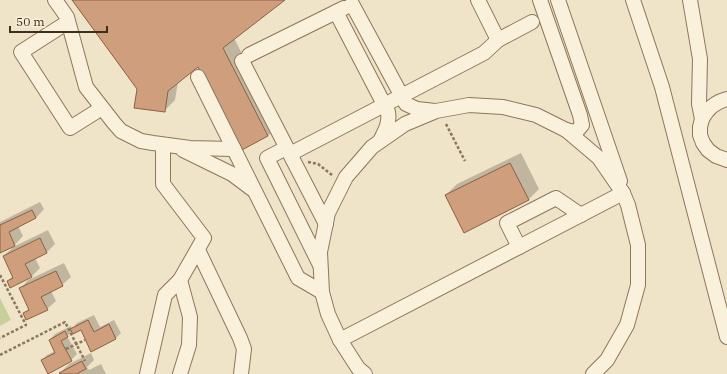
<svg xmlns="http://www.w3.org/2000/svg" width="727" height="374" font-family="'IBM Plex Serif',serif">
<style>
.green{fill:#c9cf9b}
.shadow{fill:#0003}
.building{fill:#cf9f7d;stroke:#8d5f41}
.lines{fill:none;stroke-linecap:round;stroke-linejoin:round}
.minor-casing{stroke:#8d765c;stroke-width:16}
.path{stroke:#8d765c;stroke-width:2.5;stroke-dasharray:3 2;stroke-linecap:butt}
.minor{stroke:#faf1dc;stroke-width:14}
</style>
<rect width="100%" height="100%" fill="#f0e4c8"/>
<polygon class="green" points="0,298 11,320 0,326"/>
<g class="shadow">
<polygon points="74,0 283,0 234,38 278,125 268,136 198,66 178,82 175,100 164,111 138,89"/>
<polygon points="521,153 539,189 529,199 446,195 457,184"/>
<polygon points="40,202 44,209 36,218 18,226 23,236 13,247 48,230 55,244 46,253 35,258 40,268 31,277 8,281 13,276 4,256 14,246 0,252 0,222"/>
<polygon points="64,263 71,277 62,285 51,291 56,301 47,309 24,314 29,308 20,289 28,280"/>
<polygon points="94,315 100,327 114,320 121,333 115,339 81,329 73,331 67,336 77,354 71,360 42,360 47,355 55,351 50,340 55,334 71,326 72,329 77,323"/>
<polygon points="91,353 94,360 87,367 89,370 101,364 106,374 61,374 60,373 69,364"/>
</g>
<g class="building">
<polygon points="72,0 285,0 223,48 268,136 240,151 198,67 168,91 165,112 134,108 137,89"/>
<polygon points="510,163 529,200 464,233 445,195"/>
<polygon points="32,210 36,218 9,232 15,246 0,253 0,225"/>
<polygon points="40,238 47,253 25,264 32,277 10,288 7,281 13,278 3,256"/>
<polygon points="56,271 63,286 41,297 48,310 26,320 23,313 29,310 19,288"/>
<polygon points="88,320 94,332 109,324 116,339 91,352 81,330 73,334 70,329"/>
<polygon points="65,331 68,337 61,341 72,361 48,374 41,360 55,353 49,340"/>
<polygon points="82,361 86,369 78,373 78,374 60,374 59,373"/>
</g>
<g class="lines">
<g class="minor-casing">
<g id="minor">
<polyline points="55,0 67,17 86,87 114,123 121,131 141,141 153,143 190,148 234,149"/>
<polyline points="478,0 498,40"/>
<polyline points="540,0 580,115 582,125 576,132 566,130"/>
<polyline points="558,0 620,181"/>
<polyline points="633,0 662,87 727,337"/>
<polyline points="690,0 700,59 699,104 702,119 700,127 700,135 703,143 708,150 716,156 727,160"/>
<polyline points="352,4 406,104 417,109 435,111"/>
<path d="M336 12 388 112C390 123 385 131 380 141"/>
<polyline points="68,22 21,52 70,128 102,108"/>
<polyline points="249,55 344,8"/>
<polyline points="242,61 326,224"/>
<polyline points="198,77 298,278 322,292"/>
<path d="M702 119C708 108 715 102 727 99"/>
<polyline points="163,145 163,184 204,238 180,280 190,317 189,345 180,374"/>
<polyline points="286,148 267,158 320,265"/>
<polyline points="183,150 232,174 252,189"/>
<polyline points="290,154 484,53 498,40 532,22"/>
<polyline points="519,247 507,223 556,198 581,215"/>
<polyline points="198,250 240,338 244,349 241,374"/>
<polyline points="340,340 623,193"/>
<polyline points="147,374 165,295 180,280"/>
<polyline points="365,374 358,368 340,340 328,314 322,292 320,252 328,213 346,177 372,147 405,124 436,111 469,105 503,107 536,115 566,130 599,158 623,193 628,205 638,245 638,285 627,325 607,360 593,374"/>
</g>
</g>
<g class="path">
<polyline points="446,124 465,161"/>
<polyline points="308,162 318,164 332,175"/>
<polyline points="0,275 26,325 0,338"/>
<polyline points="66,349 85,340"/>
<polyline points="0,355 65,322 85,361"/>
</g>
<use href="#minor" class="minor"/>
</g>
<path d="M10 26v6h97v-6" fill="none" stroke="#3d2e20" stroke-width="2"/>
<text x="16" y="26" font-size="12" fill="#3d2e20" stroke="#f7eed8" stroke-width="3" paint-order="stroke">50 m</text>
</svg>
